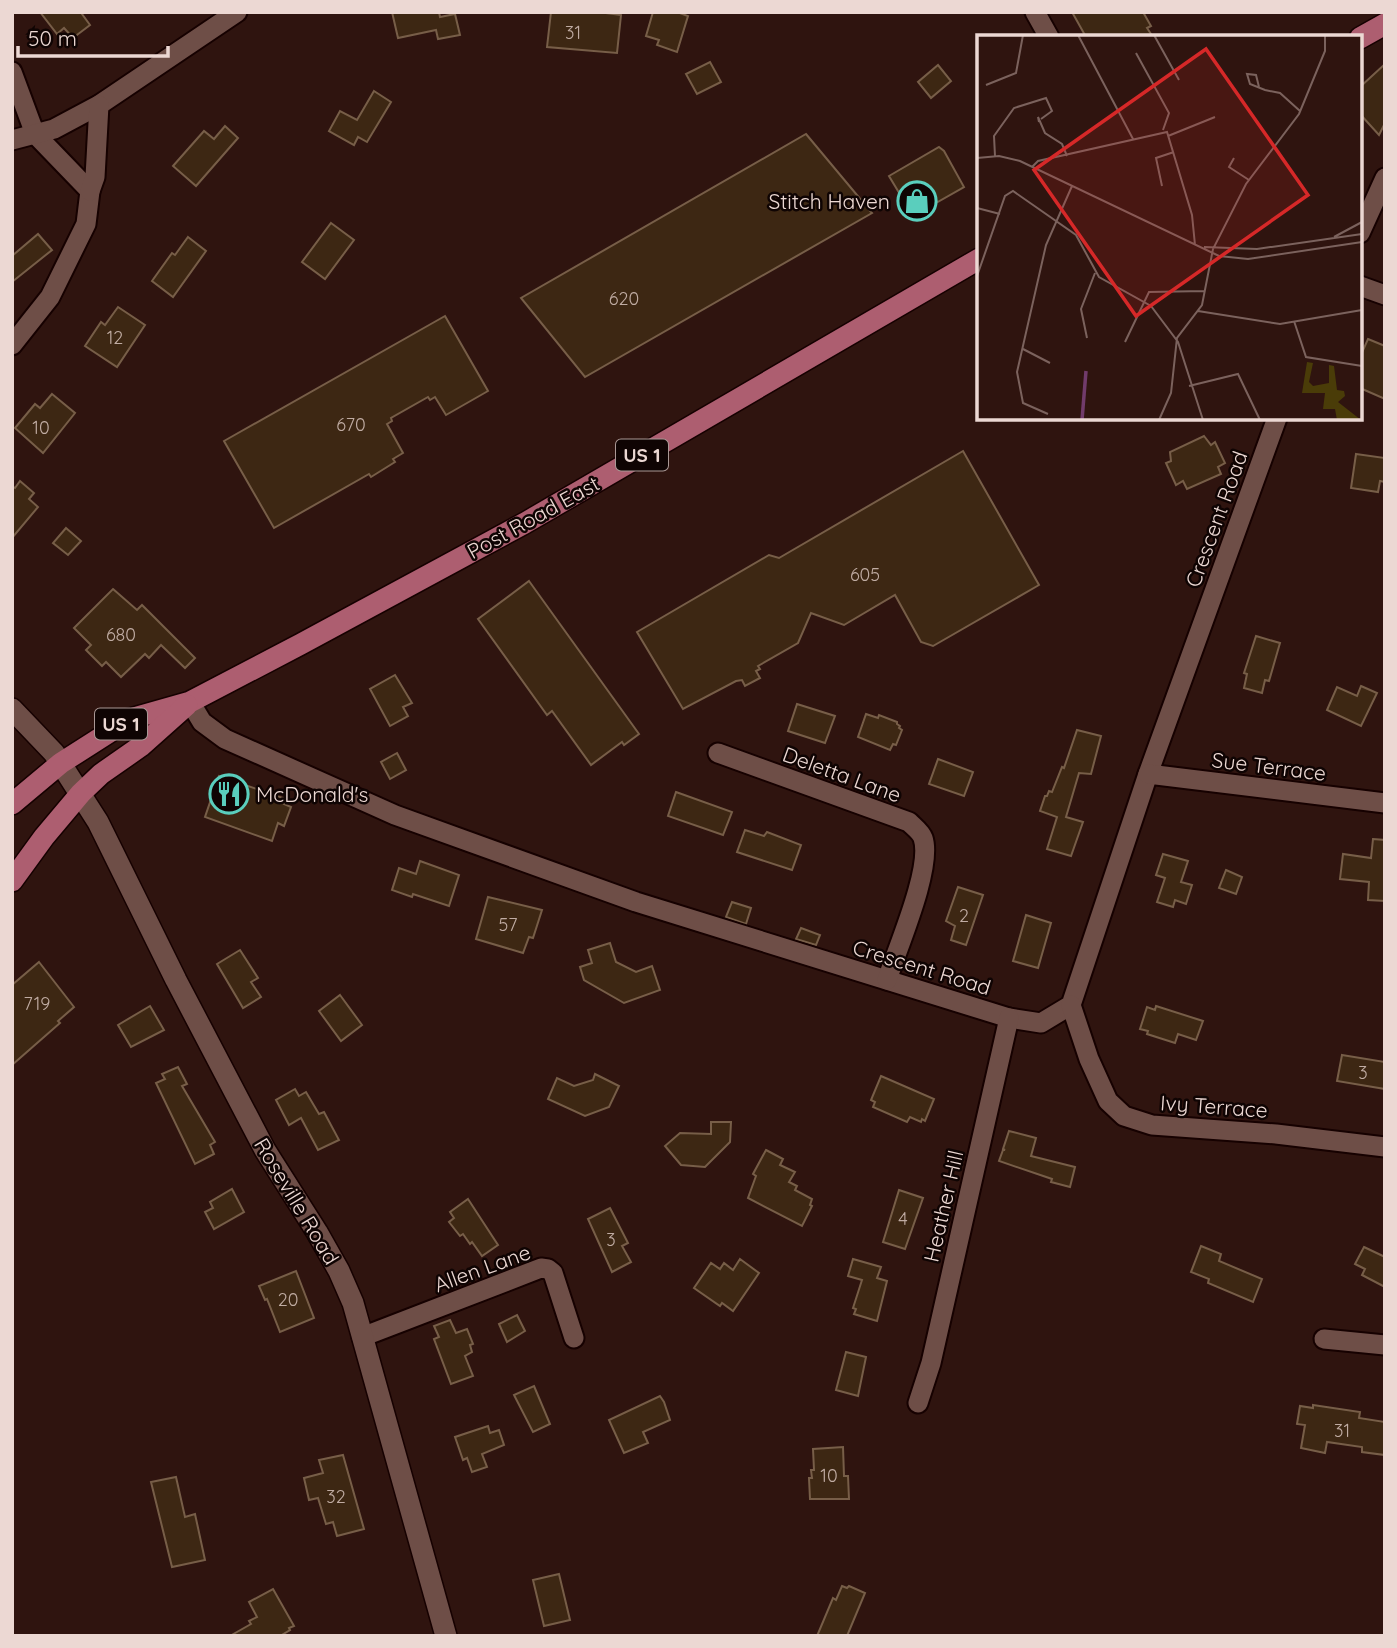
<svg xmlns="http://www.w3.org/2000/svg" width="1397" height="1648" font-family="Quicksand,sans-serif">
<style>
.building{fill:#3d2713;stroke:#775e48;stroke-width:2}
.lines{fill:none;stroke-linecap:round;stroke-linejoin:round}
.minor-casing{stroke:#160100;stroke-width:23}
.tertiary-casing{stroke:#160100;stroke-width:24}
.primary-casing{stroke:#160100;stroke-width:24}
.minor{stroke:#6e4e47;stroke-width:19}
.tertiary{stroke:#6e4e47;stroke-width:21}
.primary{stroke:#ad5e70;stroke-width:21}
.labels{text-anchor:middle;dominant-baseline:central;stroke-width:5;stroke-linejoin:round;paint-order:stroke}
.number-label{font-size:18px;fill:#c0aca3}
.shield{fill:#0f0403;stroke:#aa9895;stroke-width:2}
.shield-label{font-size:19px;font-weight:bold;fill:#ecd8d3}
.poi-label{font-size:21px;fill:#ecd8d3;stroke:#0f0403;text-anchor:end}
.street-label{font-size:21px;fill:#ecd8d3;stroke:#0f0403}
.inset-river{fill:none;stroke:#713b6b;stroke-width:3.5}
.inset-road{fill:none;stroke:#7b625d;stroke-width:2}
.view{fill:#d62828;fill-opacity:0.15;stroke:#d62828;stroke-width:3.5}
.inset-edge{fill:none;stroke:#ecd8d3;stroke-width:3.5}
</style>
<rect width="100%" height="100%" fill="#2f140f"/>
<g class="building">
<polygon points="40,12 85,12 82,14 90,25 73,38 64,28 57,34"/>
<polygon points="392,12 439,12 440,17 455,14 460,35 438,39 436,30 398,38"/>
<polygon points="551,12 598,12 621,15 617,53 547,47"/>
<polygon points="653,12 677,12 688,16 677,52 657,45 659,40 646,36"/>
<polygon points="1072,12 1143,12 1151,26 1147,28 1153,37 1086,37"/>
<polygon points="710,62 721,82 697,94 686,74"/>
<polygon points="1385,64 1385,123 1379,135 1360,114 1360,87"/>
<polygon points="938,65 951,81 931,98 918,82"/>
<polygon points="374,91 391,102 367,142 358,137 354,145 329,131 340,111 357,120"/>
<polygon points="225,126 238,138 196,186 173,166 204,131 214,139"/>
<polygon points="806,134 872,213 585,377 521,298"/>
<polygon points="939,147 944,151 964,187 913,216 889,176"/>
<polygon points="331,223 354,240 325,279 302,262"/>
<polygon points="38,234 52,250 12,282 12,256"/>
<polygon points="188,237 206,251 173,297 152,281 172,253 175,255"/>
<polygon points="118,307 145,325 117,367 85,346 101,322 105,325"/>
<polygon points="445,316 488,391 446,415 435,397 430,400 428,397 391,418 392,421 387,424 403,453 393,459 395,462 371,477 369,474 274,528 224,441"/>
<polygon points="1368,339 1385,346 1385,399 1360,388 1360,357"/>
<polygon points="52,394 75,413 43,453 15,428 35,404 40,408"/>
<polygon points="1204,436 1211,445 1215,442 1225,463 1218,467 1221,474 1187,489 1183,481 1176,485 1166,463 1171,461 1170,452"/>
<polygon points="963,451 1039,585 933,646 921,642 895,595 844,625 811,613 798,643 758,666 760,669 756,671 760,678 745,686 742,680 736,681 683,709 637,632 769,555 779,558"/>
<polygon points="1356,454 1385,458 1385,482 1380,481 1378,492 1351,488"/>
<polygon points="20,481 34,493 29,499 38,507 12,538 12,486 15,488"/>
<polygon points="66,528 81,541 68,555 53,543"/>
<polygon points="529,581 639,734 624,745 622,742 591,765 552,711 547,715 478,619"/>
<polygon points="113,589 137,610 142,605 195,658 185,668 161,645 149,658 145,654 121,677 106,662 102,666 86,650 91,645 74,628"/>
<polygon points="1256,636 1280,643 1269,681 1265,680 1262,693 1244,688 1247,674 1244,673"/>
<polygon points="395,675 412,703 403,707 408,716 390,726 370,689"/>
<polygon points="1361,686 1377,693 1361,726 1327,710 1337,687 1357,696"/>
<polygon points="797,704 835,716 825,743 788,731"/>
<polygon points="866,714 878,718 879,715 897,722 897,724 900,726 899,728 902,730 896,745 893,744 890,750 858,737"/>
<polygon points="1077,730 1101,736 1091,774 1079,773 1066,817 1083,822 1071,856 1047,849 1057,817 1040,811 1045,796 1047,796 1049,791 1052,792 1062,767 1064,768"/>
<polygon points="397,753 406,770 390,779 381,762"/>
<polygon points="938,759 973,772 964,796 929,784"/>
<polygon points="219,776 286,799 284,804 291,807 284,826 278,823 272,841 205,817"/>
<polygon points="676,792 732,812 723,835 668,816"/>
<polygon points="745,830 764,836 767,832 801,845 792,870 737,852"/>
<polygon points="1373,839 1385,840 1385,901 1368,900 1369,882 1340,879 1343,854 1371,858"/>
<polygon points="1163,854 1188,861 1181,882 1192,885 1186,904 1175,900 1173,907 1157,902 1165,878 1156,875"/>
<polygon points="420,861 459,875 449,906 413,894 412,897 392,890 399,868 416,874"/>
<polygon points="1226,870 1242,877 1236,894 1219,888"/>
<polygon points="958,887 983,895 966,945 951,940 955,926 946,921"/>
<polygon points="488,897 542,910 533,938 529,937 523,953 476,939"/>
<polygon points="732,902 751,908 746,924 726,917"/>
<polygon points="1026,915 1051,923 1038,968 1013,961"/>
<polygon points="801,928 820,935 816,945 796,939"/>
<polygon points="610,943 616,962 636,972 652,966 660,990 624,1003 584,980 580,967 592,963 588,950"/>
<polygon points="240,950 258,978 251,982 261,997 243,1008 217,964"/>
<polygon points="39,962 74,1007 58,1021 60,1023 12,1065 12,985"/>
<polygon points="340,995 362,1025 341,1041 319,1011"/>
<polygon points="150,1006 164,1030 131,1047 118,1025"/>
<polygon points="1156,1006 1203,1021 1196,1040 1178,1034 1175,1043 1147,1034 1148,1031 1140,1029 1147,1007 1155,1010"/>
<polygon points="1342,1055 1385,1062 1385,1089 1337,1081"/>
<polygon points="178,1067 187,1084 182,1086 215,1142 210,1145 214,1154 195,1164 156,1083 165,1079 162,1074"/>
<polygon points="595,1074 619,1086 609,1107 585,1116 548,1099 557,1078 574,1086 593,1080"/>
<polygon points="881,1076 934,1099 925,1121 922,1119 921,1122 910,1117 907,1122 873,1107 875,1102 871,1100"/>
<polygon points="295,1089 299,1096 306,1092 319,1114 324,1112 339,1140 318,1150 301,1118 289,1125 276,1100"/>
<polygon points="711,1122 731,1122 730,1142 705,1167 681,1165 665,1146 680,1133 711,1134"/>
<polygon points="1009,1131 1036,1138 1031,1156 1075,1167 1070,1187 1051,1182 1052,1179 999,1161 1003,1150 1005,1150 1003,1149"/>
<polygon points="766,1150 783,1159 780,1165 795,1172 789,1182 797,1186 795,1190 812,1199 810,1205 812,1206 802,1226 748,1198 756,1176 753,1174"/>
<polygon points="232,1189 244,1212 214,1229 205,1212 213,1208 210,1202"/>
<polygon points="899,1190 923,1198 905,1249 883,1242"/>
<polygon points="468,1199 498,1245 482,1256 472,1242 470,1244 463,1234 460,1236 449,1222 454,1218 450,1212"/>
<polygon points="610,1208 628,1243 622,1246 631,1262 612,1272 588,1219"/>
<polygon points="1201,1246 1221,1254 1219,1261 1262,1279 1253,1302 1208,1283 1209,1279 1191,1272"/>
<polygon points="1364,1247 1385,1257 1385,1287 1362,1275 1365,1269 1355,1264"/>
<polygon points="740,1259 759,1273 733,1311 722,1303 720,1306 694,1288 711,1263 720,1269 724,1263 733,1270"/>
<polygon points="853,1259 881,1267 877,1278 887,1281 877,1321 854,1314 856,1309 853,1308 862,1280 848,1276"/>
<polygon points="296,1271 314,1318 280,1332 267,1299 265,1300 259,1286"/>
<polygon points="517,1315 525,1331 507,1342 499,1324"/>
<polygon points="450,1320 456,1333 467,1329 473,1344 470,1345 472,1352 465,1356 473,1376 451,1384 434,1339 439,1337 434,1326"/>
<polygon points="846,1352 866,1357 858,1396 836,1390"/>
<polygon points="534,1386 550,1424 533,1432 514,1395"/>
<polygon points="660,1396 664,1402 670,1420 643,1432 648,1443 624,1453 609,1420"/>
<polygon points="1313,1405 1360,1412 1359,1418 1385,1422 1385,1455 1362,1452 1362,1447 1327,1442 1325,1453 1301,1448 1305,1425 1297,1424 1300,1406 1313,1408"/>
<polygon points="488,1426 490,1433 499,1430 504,1445 482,1454 487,1467 472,1472 467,1458 463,1460 455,1437"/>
<polygon points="843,1447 844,1476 848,1476 849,1499 810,1499 809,1478 812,1478 811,1470 814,1470 813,1449"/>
<polygon points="343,1455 364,1529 337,1536 333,1522 326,1524 318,1498 309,1500 304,1478 323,1473 319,1460"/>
<polygon points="176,1477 185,1517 195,1514 205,1560 172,1567 151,1482"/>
<polygon points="559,1574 570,1620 544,1626 533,1580"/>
<polygon points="842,1586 847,1588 849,1586 865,1593 847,1636 817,1636 833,1598 836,1600"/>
<polygon points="273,1589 294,1626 289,1628 290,1630 280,1636 230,1636 251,1624 249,1621 257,1617 249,1602"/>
</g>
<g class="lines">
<g class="minor-casing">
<g id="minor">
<polyline points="1035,12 1049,37"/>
<polyline points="12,72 35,134 90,191 86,224 50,297 12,345"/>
<polyline points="12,140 54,129 99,105 237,12"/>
<polyline points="90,191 95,177 99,105"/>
<polyline points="1360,233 1385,178"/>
<polyline points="1360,286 1385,295"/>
<polyline points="190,702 202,722 225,739 395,815 636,902 1009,1018 1041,1023 1071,1005 1148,774 1277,418"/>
<path d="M718 753 909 822C914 827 921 832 923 838 933 867 897 949 887 980"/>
<polyline points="1148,774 1385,803"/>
<polyline points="1071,1005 1089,1059 1108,1101 1124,1116 1152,1125 1276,1134 1385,1147"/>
<polyline points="362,1337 541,1268 548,1269 553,1273 574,1338"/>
<polyline points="1324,1339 1385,1345"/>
<polyline points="918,1403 931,1363 1009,1018"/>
</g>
</g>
<g class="tertiary-casing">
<polyline id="tertiary" points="12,709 54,753 98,822 176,980 265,1150 317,1232 339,1271 353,1303 446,1636"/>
</g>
<g class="primary-casing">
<g id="primary">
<polyline points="1360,38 1385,24"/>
<polyline points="12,804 61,763 130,719 190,702 301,644 525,523 979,259"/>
<polyline points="12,881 44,837 81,793 101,774 141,746 187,705"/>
</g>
</g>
<use href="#minor" class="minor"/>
<use href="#tertiary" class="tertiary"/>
<use href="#primary" class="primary"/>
</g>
<defs>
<g id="shop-ring" transform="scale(2.0125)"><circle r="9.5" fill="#0f0403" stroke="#5acebd" stroke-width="1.5"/><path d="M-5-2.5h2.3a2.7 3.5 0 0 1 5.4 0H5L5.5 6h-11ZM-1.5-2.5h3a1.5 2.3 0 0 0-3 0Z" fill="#5acebd"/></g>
<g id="restaurant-ring" transform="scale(2.0125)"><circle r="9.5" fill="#0f0403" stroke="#5acebd" stroke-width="1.5"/><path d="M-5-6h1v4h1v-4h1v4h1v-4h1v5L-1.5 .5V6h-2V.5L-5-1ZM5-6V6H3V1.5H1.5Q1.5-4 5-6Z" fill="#5acebd"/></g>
</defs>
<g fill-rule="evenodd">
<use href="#shop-ring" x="917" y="201"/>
<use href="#restaurant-ring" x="229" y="794"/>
</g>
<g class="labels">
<g class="number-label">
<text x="573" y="32">31</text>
<text x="624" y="298">620</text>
<text x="115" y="337">12</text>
<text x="351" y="424">670</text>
<text x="41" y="427">10</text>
<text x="865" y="574">605</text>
<text x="121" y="634">680</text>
<text x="964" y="915">2</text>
<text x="508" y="924">57</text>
<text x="37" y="1003">719</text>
<text x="1363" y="1072">3</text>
<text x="903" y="1218">4</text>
<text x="611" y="1239">3</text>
<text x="288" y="1299">20</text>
<text x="1342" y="1430">31</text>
<text x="829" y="1475">10</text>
<text x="336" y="1496">32</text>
</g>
<g class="shield">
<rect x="616" y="439.5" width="52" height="31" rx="5"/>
<rect x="95" y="708.5" width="52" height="31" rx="5"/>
</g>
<g class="shield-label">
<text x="642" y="455">US 1</text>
<text x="121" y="724">US 1</text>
</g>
<g class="poi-label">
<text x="890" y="201">Stitch Haven</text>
<text x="256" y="794" text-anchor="start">McDonald's</text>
</g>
<g class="street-label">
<text transform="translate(533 517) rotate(-29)">Post Road East</text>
<text transform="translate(1216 519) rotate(-70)">Crescent Road</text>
<text transform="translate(1269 766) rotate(7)">Sue Terrace</text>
<text transform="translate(842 774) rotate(20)">Deletta Lane</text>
<text transform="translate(922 967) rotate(17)">Crescent Road</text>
<text transform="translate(1214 1106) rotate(4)">Ivy Terrace</text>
<text transform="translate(297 1201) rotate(59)">Roseville Road</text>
<text transform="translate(943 1206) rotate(-77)">Heather Hill</text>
<text transform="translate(482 1268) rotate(-20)">Allen Lane</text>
</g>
</g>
<g transform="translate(977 35)">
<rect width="385" height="385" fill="#2f140f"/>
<path d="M330 327 336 328 332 347 336 351 352 348V330L357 331 360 355 367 356 368 361 361 367 384 385H360L358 374H346L348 358H325Z" fill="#4a3c08"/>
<path class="inset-river" d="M105 385 109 336"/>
<path class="inset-road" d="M101 0 156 104M177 0 202 45M159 18 192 78 186 95M9 50 39 38 46 0M282 52 279 40 270 39 273 49 288 55 303 58 323 76M62 87 61 82 68 98 85 109 90 121M191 101 238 82M18 121 17 101 37 73 69 63 75 76 64 84M0 123 22 121 43 126 242 221 271 224 385 207M257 123 252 132 272 145M55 132 61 126 190 97 215 180 218 210M185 151 179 123 197 117M0 173 23 179M357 202 385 187M227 212 280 214 385 199M0 241 28 161 36 156 99 200 122 242 174 271 201 307 226 385M221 276 303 289 385 275M317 286 329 322 385 331M110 303 104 274 118 238M148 307 172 257 228 256M46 314 73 328M212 351 261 339 283 385M71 379 46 368 40 337 69 210 95 151M182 385 194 358 200 303 225 270 236 214 269 149 322 79 348 16V0"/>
<path class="view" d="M229 14 331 160 159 281 57 135Z"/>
<rect width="385" height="385" class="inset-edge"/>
</g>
<rect width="1397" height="1648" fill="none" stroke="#ecd8d3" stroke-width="28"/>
<path d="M18 46v10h150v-10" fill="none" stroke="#ecd8d3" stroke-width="3.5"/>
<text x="28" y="46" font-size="21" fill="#ecd8d3" stroke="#0f0403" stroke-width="5" paint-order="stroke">50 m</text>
</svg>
